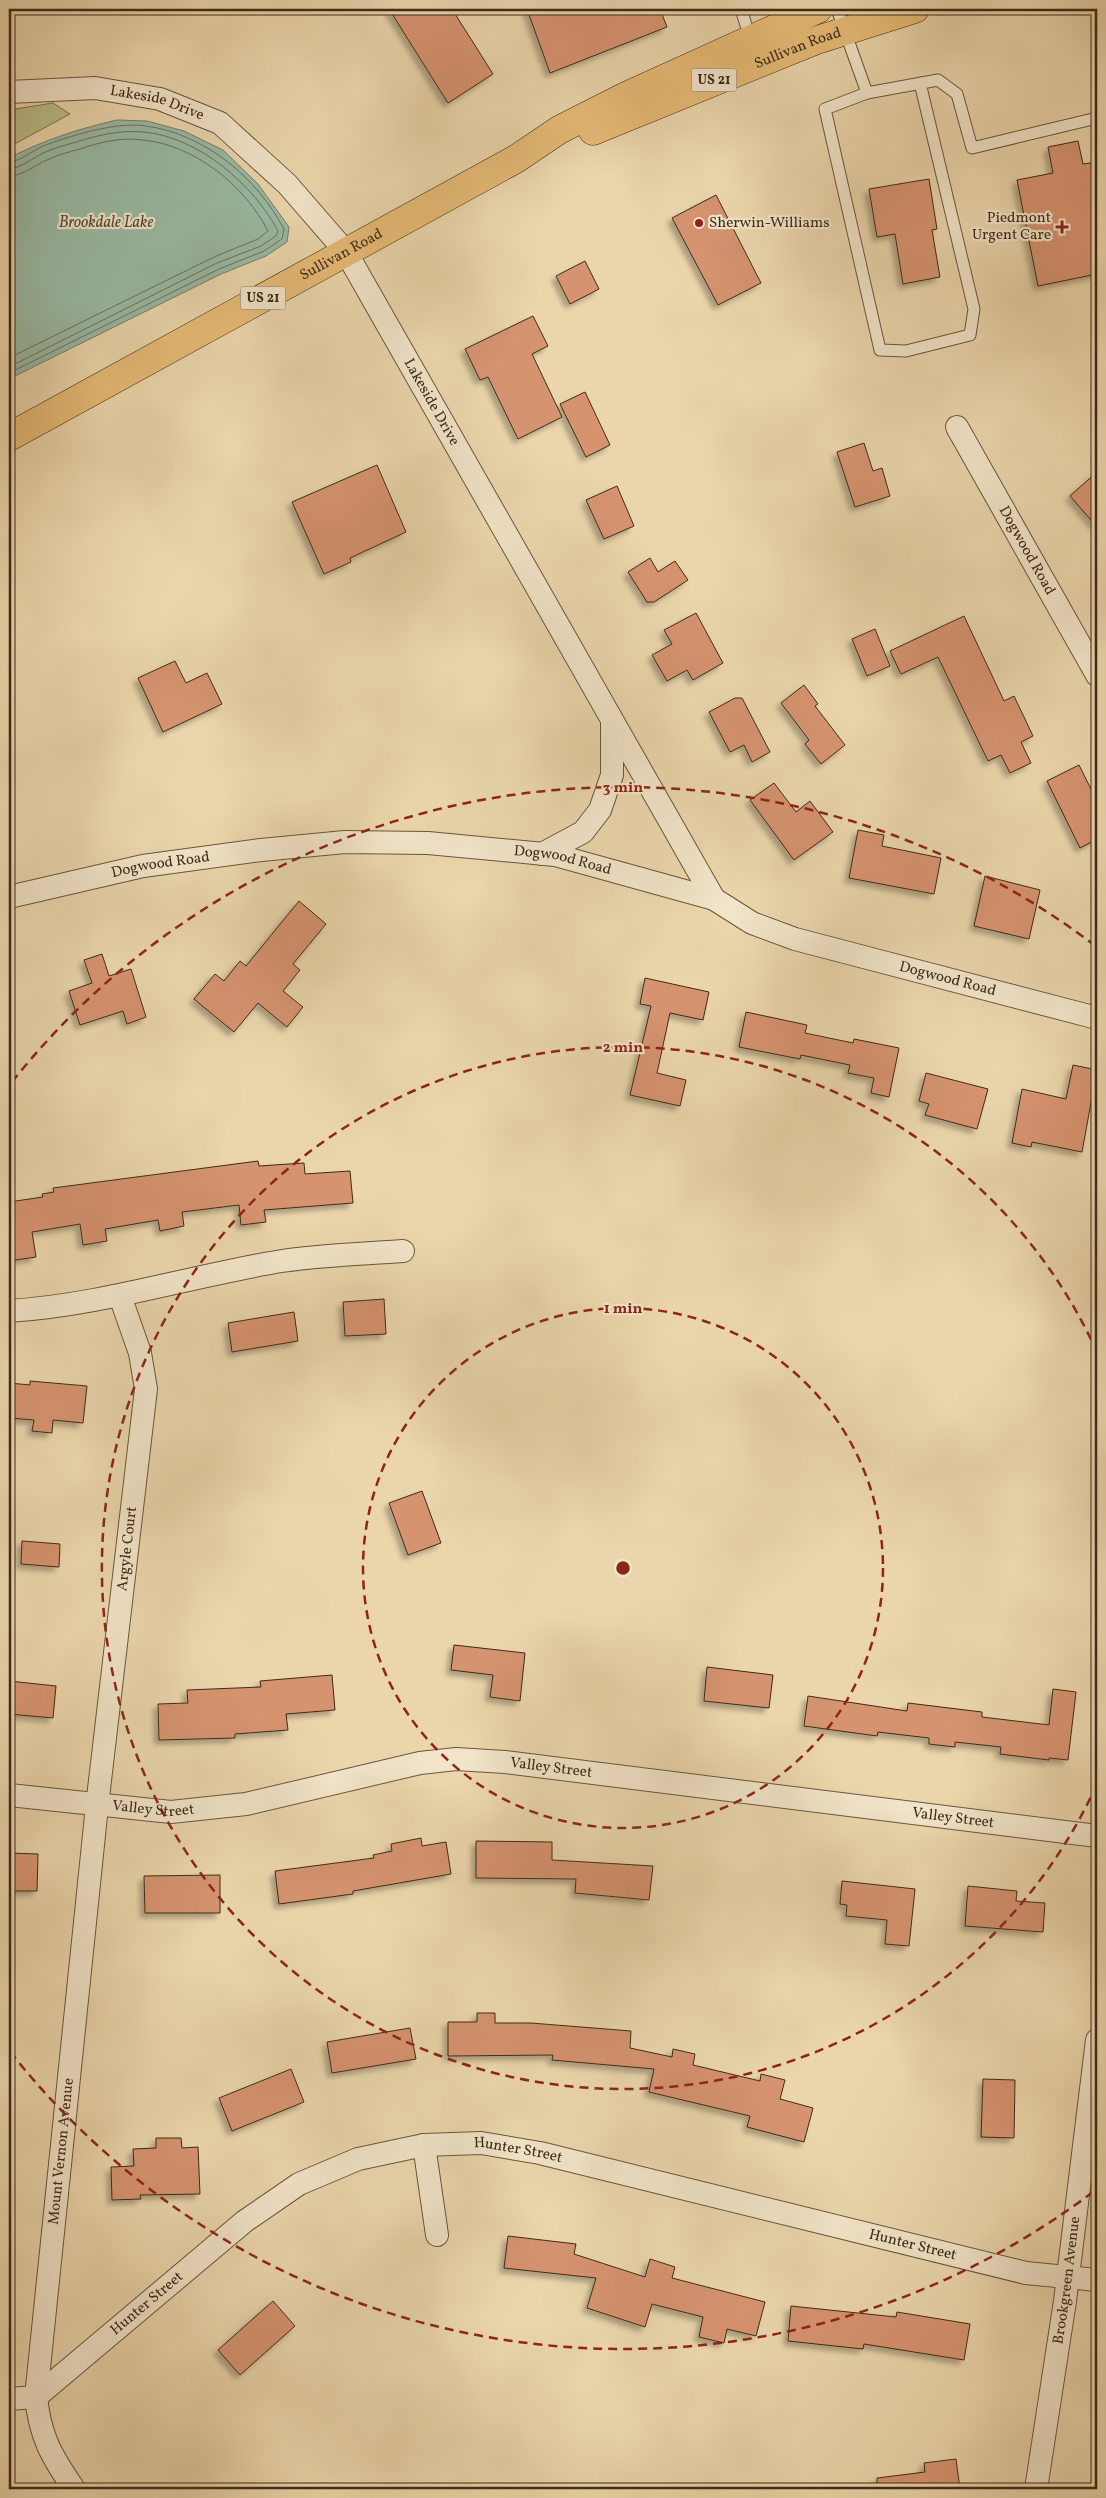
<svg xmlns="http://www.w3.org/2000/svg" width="1106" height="2498" font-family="Vollkorn,serif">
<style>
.green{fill:#babd87;stroke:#7c744f}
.water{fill:#99baa4;stroke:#75816c}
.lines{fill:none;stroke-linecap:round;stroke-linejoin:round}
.shore{stroke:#6c725e;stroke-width:1}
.building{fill:#d6936f;stroke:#3e2b17;filter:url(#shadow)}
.lane-casing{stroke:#69563c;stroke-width:13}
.street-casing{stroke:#69563c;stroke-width:24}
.primary-casing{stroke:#3e2b17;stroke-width:29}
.lane{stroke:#f2e4c9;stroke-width:11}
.street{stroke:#f2e4c9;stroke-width:22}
.primary{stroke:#e6bb76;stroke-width:28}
.ring{fill:none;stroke:#8f2418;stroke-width:2.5;stroke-dasharray:9 6}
.poi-dot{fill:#8f2418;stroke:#f2e4c9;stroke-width:2}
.labels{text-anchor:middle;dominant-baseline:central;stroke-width:4.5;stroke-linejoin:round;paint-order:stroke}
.shield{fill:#f2e4c9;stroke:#74624c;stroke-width:1}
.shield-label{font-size:14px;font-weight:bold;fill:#3e2b17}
.street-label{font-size:15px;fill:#3e2b17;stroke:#f2e4c9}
.poi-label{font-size:15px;fill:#3e2b17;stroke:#f2e4c9;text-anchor:end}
.water-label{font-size:16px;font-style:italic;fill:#554f3a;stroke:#f2e4c9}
.centre{fill:#8f2418;stroke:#f2e4c9;stroke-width:2.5}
.ring-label{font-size:15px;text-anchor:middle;font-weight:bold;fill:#8f2418;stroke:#f2e4c9;stroke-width:4.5;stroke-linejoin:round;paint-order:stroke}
</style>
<defs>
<filter id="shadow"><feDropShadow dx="-4.5" dy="4.5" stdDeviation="2.5" flood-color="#0004"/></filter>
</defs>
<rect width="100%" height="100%" fill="#ebd6ac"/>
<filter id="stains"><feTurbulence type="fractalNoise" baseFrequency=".004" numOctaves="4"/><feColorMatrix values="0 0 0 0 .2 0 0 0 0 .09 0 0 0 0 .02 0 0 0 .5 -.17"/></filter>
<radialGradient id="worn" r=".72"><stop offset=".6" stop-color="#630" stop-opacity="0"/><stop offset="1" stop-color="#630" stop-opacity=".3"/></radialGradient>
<polygon class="green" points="53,103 70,114 9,147 9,110"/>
<path class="water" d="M117 120 147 121 184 131 223 150 258 184 289 227 287 242 266 256 221 274 9 379V158C44 140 78 129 117 120Z"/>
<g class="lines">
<g class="shore">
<path d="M9 162C21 161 32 151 43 146 56 141 69 137 83 133 103 128 125 123 146 126 205 134 257 178 284 229L282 239 264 251 219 269 9 373"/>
<path d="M9 169C21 168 33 158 43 153 56 147 70 144 83 140 103 134 123 130 144 132 198 137 253 184 278 231L276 236 261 246 217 263 9 367"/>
<path d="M9 176C23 176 35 165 47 160 57 155 69 152 80 149 100 142 122 137 143 140 195 145 245 186 268 231L258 239 214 257 9 358"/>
</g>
</g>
<g class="building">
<polygon points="389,9 452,9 493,74 448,103"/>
<polygon points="527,9 660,9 667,27 550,73"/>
<polygon points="1078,141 1083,164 1097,162 1097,274 1038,286 1017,180 1053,173 1048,147"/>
<polygon points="929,179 937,229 932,230 940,277 903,284 895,234 877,237 869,189"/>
<polygon points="716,195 761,283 718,305 672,218"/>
<polygon points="585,261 599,289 570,304 556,276"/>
<polygon points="533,316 548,346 532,354 562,417 518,439 488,377 480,380 465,349"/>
<polygon points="585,392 610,445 586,457 560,404"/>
<polygon points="864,443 873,471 882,468 890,496 855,507 837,452"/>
<polygon points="377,465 406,532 350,558 351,562 324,574 292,502"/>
<polygon points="1097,472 1097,527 1070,496"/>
<polygon points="617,486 634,526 604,539 586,500"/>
<polygon points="650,558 658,572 675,561 688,580 654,602 647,602 628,572"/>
<polygon points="696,613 723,663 693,680 687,670 667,681 652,655 672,644 664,630"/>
<polygon points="964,616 1004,701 1014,696 1033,736 1021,742 1031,763 1010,773 1001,755 988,761 938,657 901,674 890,651"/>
<polygon points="875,629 890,666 867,676 852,639"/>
<polygon points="175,661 186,683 207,673 222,704 163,732 138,678"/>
<polygon points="804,685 818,704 815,706 845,745 821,764 805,744 809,740 781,703"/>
<polygon points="735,698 742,698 770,752 752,762 744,745 730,752 709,712"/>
<polygon points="1079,765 1097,801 1097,839 1080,848 1047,781"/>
<polygon points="774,783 796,812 810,801 833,832 794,860 750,800"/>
<polygon points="858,830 884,835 882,846 941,858 934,894 849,878"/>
<polygon points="985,876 1040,890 1029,939 974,926"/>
<polygon points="299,901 326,924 293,964 300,970 283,991 303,1007 287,1027 258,1003 234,1032 194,999 215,974 224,981 240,961 246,966"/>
<polygon points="102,954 109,976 131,969 146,1017 127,1024 123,1011 80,1025 69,991 92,983 84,960"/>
<polygon points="645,978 709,992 703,1020 670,1013 657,1073 686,1080 680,1106 630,1095 651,1006 640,1004"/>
<polygon points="746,1012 807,1025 805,1033 853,1043 854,1039 899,1048 889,1097 871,1093 874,1078 848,1073 850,1065 801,1055 800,1059 739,1047"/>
<polygon points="1073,1065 1097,1070 1082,1152 1032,1142 1031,1147 1012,1143 1022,1089 1066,1099"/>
<polygon points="926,1073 988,1089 977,1129 925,1115 929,1104 919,1101"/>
<polygon points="258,1161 259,1166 304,1163 305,1174 350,1171 353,1203 264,1210 266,1222 241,1225 239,1205 182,1212 184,1226 160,1231 158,1220 105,1229 107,1241 83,1245 80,1224 32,1232 36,1257 9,1261 9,1202 43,1197 42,1194 54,1192 53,1188"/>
<polygon points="384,1299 386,1334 345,1336 343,1302"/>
<polygon points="294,1312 298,1341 232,1352 228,1323"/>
<polygon points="30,1381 87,1386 83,1423 53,1420 52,1433 32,1431 34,1420 9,1418 9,1383 30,1385"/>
<polygon points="422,1491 441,1543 408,1555 389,1503"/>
<polygon points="22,1541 60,1544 59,1567 21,1564"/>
<polygon points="454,1645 525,1653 520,1701 490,1697 493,1675 451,1670"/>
<polygon points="707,1667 773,1675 769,1708 704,1701"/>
<polygon points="332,1675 335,1710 286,1714 288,1730 235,1734 235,1738 159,1740 158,1704 188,1703 187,1690 261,1687 260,1681"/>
<polygon points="9,1681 56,1686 53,1718 9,1714"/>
<polygon points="1053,1689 1076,1692 1068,1760 1049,1758 1049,1760 1000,1754 1001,1747 955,1742 955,1747 929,1744 929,1738 878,1732 877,1736 804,1726 808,1696 907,1711 908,1703 982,1712 982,1717 1049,1725"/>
<polygon points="421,1838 422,1846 446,1842 451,1874 353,1891 353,1894 279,1904 275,1871 374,1858 373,1855 392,1851 391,1844"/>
<polygon points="476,1841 552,1842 552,1860 653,1866 649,1900 575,1893 576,1879 476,1878"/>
<polygon points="9,1853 38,1854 37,1891 9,1891"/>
<polygon points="220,1875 220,1913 145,1913 144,1876"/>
<polygon points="842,1881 915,1889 909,1946 885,1944 887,1920 846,1916 847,1905 840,1904"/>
<polygon points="968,1886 1017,1891 1016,1901 1045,1903 1043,1932 965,1926"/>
<polygon points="477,2013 495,2013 495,2023 531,2023 631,2031 630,2048 672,2057 673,2049 695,2054 693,2065 760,2081 761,2074 785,2080 780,2099 813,2108 804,2142 747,2127 750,2116 649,2092 654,2069 552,2060 553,2055 448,2056 448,2022 477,2022"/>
<polygon points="410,2028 416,2059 332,2073 327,2042"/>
<polygon points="291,2069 304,2102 232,2131 219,2098"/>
<polygon points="983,2079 1015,2080 1014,2138 981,2137"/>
<polygon points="156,2138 181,2138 182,2148 198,2147 200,2194 140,2195 141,2199 112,2200 111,2167 134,2166 133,2149 156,2148"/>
<polygon points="508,2236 576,2244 574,2254 645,2277 650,2259 675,2267 672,2278 765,2302 756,2336 727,2329 724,2343 699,2337 703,2317 652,2304 645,2327 587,2308 596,2278 504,2268"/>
<polygon points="273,2301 295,2326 240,2375 218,2350"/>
<polygon points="791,2306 896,2317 897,2312 970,2324 964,2360 864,2344 863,2349 788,2341"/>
<polygon points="956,2459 960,2489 877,2489 877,2478 925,2472 924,2463"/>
</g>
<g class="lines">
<g class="lane-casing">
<g id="lane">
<polyline points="741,9 750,38"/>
<polyline points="837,9 867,93"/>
<polyline points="920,83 974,309 970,335 906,351 880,350 825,109 867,93 938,80 957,94 972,148 1097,118"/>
</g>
</g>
<g class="street-casing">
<g id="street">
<path id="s1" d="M9 92 95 88 160 99 220 123 287 184 346 252 714 899"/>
<path id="s2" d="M957 427 1097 675"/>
<polyline points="542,854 583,832 600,810 612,775 612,721"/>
<path id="s3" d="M9 897 143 866 261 850 345 842 428 843 555 855 714 899 752 923 795 939 1097 1018"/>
<path d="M9 1311C102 1305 190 1276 282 1261 322 1255 363 1254 403 1251"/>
<path id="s4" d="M9 1795 171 1812 246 1804 420 1763 456 1759 505 1762 1097 1836"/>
<polyline points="424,2145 437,2235"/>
<path id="s5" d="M9 2399 36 2397 245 2221 299 2184 358 2159 424 2145 481 2143 540 2153 1026 2273 1097 2280"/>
<path id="s6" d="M74 2489C52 2457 40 2437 36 2397L97 1806 146 1389 140 1353 120 1296"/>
<path id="s7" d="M1036 2489 1065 2301 1097 2040"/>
</g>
</g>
<g class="primary-casing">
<g id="primary">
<path id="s8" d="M593 131 814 41 915 9"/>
<path id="s9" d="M9 437 516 159 559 130 624 97 818 9"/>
</g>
</g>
<use href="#lane" class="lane"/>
<use href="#street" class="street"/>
<use href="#primary" class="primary"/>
</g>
<g class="ring">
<circle cx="623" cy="1568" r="260"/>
<path d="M1097 1784A521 521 0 1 1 1097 1352"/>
<path d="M1093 2192A781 781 0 0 1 12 2054M12 1082A781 781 0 0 1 1093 944"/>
</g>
<g class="poi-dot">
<circle cx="699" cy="223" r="5"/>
<path d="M1059.5 219.5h5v5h5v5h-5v5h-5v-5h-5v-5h5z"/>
</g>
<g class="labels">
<g class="shield">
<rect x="691.5" y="68.5" width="45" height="23" rx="4"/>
<rect x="240.5" y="286.5" width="45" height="23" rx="4"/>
</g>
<g class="shield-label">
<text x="714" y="80">US 21</text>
<text x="263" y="298">US 21</text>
</g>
<g class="street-label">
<text stroke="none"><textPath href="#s8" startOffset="221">Sullivan Road</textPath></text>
<text stroke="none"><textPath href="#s1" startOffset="150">Lakeside Drive</textPath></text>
<text stroke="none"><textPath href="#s9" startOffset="379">Sullivan Road</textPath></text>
<text stroke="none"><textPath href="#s1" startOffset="570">Lakeside Drive</textPath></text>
<text stroke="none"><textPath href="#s2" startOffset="142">Dogwood Road</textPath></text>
<text stroke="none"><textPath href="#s3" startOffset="560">Dogwood Road</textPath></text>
<text stroke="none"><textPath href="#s3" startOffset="155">Dogwood Road</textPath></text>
<text stroke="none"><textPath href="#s3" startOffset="965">Dogwood Road</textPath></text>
<text stroke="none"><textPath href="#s6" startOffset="954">Argyle Court</textPath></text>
<text stroke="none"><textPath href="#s4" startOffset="549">Valley Street</textPath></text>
<text stroke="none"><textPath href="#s4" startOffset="145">Valley Street</textPath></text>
<text stroke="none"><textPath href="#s4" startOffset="954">Valley Street</textPath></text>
<text stroke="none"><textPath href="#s6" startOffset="348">Mount Vernon Avenue</textPath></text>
<text stroke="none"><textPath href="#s5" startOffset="592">Hunter Street</textPath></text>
<text stroke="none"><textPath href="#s5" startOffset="998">Hunter Street</textPath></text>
<text stroke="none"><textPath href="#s7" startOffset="211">Brookgreen Avenue</textPath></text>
<text stroke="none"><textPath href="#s5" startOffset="172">Hunter Street</textPath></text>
</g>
<g class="poi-label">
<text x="1051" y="218">Piedmont<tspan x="1051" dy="17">Urgent Care</tspan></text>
<text x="709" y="223" text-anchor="start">Sherwin-Williams</text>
</g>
<g class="water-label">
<text x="106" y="223">Brookdale Lake</text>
</g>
</g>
<circle cx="623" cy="1568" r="8" class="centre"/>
<g class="ring-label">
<text x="623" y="792">3 min</text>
<text x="623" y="1052">2 min</text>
<text x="623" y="1313">1 min</text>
</g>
<rect width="1106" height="2498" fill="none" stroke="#ebd6ac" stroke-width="30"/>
<rect x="10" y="10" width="1086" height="2478" fill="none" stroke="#3e2b17" stroke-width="2.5"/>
<rect x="15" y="15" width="1076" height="2468" fill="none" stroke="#3e2b17"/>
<rect width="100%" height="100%" filter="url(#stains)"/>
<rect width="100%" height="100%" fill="url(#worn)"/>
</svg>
